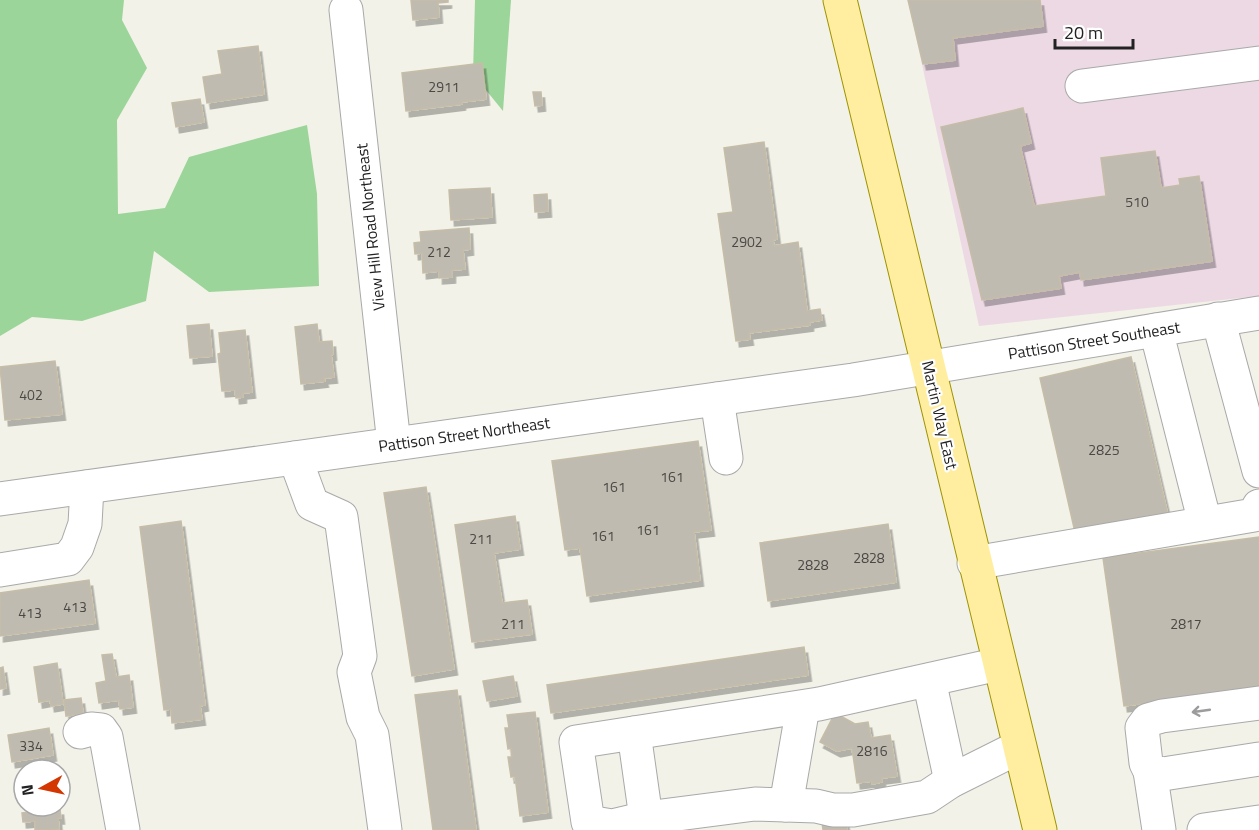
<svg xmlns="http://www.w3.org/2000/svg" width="1259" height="830" font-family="'Titillium Web',sans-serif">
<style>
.industrial{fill:#ecd9e4}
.forest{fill:#9bd599}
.building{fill:#c0bbb0;stroke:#c6bda8;stroke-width:1.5;filter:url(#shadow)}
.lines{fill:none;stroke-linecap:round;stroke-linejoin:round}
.minor-casing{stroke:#a9a9a9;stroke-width:35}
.major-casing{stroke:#9f9300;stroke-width:35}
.minor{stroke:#fff;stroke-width:33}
.major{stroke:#ffeea0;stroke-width:33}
.oneway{stroke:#9c9c9c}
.labels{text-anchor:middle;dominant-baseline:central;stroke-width:4.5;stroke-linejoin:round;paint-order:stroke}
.number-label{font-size:14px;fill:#4a4846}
.street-label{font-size:16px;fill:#222;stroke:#fff}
</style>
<defs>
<filter id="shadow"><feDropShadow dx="3.5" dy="6" stdDeviation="0" flood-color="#0004"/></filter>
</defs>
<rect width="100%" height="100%" fill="#f2f2e8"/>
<polygon class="industrial" points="908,0 1259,0 1259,296 979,326"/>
<g class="forest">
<polygon points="0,0 124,0 122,20 147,68 117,120 118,214 165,208 189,157 307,125 317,194 319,286 209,292 154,251 146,301 82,321 32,317 0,336"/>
<polygon points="475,0 511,0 503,111 473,74"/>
</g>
<g class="building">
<polygon points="411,0 448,0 448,2 438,3 439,17 413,20"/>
<polygon points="908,0 1040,0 1043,26 953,38 955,60 923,64"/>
<polygon points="258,46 264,94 207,103 203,77 222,74 218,51"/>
<polygon points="482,63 486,99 462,102 462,104 406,111 402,73"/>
<polygon points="533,92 541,92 542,105 535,106"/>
<polygon points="200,99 204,122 176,127 172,103"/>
<polygon points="1023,108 1031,143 1020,146 1034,206 1106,196 1101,158 1155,151 1161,188 1180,185 1179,179 1199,176 1212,261 1081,280 1080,272 1059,276 1061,288 982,300 941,127"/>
<polygon points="764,142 777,239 773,240 774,246 798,242 807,311 820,309 822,320 810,322 810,325 749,333 750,339 736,341 718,214 733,212 724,148"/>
<polygon points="490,188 492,217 451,220 449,190"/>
<polygon points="547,194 548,211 535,212 534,195"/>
<polygon points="469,228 470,249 463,250 465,269 452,270 452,277 439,278 439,271 423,273 422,253 415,254 414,243 421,242 420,232"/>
<polygon points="209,324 212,356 190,358 187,326"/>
<polygon points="317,324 319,342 332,341 333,354 331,355 334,377 324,378 325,381 301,384 295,327"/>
<polygon points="245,330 252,392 243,393 243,397 236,398 235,390 222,391 218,354 221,353 219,333"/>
<polygon points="1131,357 1169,520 1077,541 1040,378"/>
<polygon points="55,361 62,414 5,420 0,367"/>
<polygon points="698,441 711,530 694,532 700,580 587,596 580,548 565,550 552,461"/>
<polygon points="426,487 454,669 412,676 384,493"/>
<polygon points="515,516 520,549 494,553 502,603 527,600 532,634 472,642 455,525"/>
<polygon points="181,521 205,705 200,706 202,719 172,723 171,709 164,710 140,527"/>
<polygon points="888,524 896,582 768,601 760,543"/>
<polygon points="1259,537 1259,688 1124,706 1103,558"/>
<polygon points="89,580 95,623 0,636 0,593"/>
<polygon points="804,647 808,675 551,713 547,685"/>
<polygon points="112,654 116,677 129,675 133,707 120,709 119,700 99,703 96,683 106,681 102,655"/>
<polygon points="57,663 63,704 51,706 50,700 39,702 34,667"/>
<polygon points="3,667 6,688 0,689 0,668"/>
<polygon points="513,676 517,696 487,701 483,681"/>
<polygon points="457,690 476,830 433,830 415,695"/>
<polygon points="81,698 83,713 66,716 64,700"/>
<polygon points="535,712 548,812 520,816 515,776 511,777 508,757 512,757 511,748 508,749 505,728 509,728 507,715"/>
<polygon points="835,713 855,724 868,722 871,738 890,735 897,776 882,778 882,782 872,784 872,781 857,783 852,748 837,751 820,742"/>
<polygon points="49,728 53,755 12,762 8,735"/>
<polygon points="60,809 61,818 58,818 59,829 35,830 35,821 23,822 22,813"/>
<polygon points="845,819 847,830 823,830 822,822"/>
</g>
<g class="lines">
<g class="minor-casing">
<g id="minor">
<polyline points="346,10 394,444"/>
<polyline points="1082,86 1259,63"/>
<polyline points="1218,319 1259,471"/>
<polyline points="1156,330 1205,523"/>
<polyline points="717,399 726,458"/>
<polyline points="295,458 312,504 341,517 360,656 354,672 363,717 372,735 385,830"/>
<polyline points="0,499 853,380 1259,313"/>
<polyline points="974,563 1254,515 1259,506"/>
<polyline points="0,570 68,559 77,547 85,524 87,487"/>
<polyline points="999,664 819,704 576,742 588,822 612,826 646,818 755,804 816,806 833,810 853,810 927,797 951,781 1019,747"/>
<polyline points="929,680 951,781"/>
<polyline points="1259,703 1162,716 1148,720 1142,728 1146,763 1150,771 1163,774 1259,759"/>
<polyline points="80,732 91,729 101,730 106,737 123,830"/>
<polyline points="634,733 646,818"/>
<polyline points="1150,771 1159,830"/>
<polyline points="786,805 803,707"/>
<polyline points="1204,830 1259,822"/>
</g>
</g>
<g class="major-casing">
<polyline id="major" points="840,0 1040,830"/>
</g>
<use href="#minor" class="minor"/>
<use href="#major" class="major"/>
</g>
<defs><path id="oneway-shaft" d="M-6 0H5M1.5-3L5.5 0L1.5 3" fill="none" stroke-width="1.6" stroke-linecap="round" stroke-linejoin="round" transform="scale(1.5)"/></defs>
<use class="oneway" href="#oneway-shaft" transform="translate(1201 711) rotate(172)"/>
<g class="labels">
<g class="number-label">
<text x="444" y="86">2911</text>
<text x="1137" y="201">510</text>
<text x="747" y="241">2902</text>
<text x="439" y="251">212</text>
<text x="31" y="394">402</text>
<text x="1104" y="449">2825</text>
<text x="672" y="476">161</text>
<text x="614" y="486">161</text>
<text x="648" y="529">161</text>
<text x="603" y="535">161</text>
<text x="481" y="538">211</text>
<text x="869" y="557">2828</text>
<text x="813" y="564">2828</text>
<text x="75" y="606">413</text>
<text x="30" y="612">413</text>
<text x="513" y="623">211</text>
<text x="1186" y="623">2817</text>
<text x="31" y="745">334</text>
<text x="872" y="750">2816</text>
</g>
<g class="street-label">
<text transform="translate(370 227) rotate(-96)">View Hill Road Northeast</text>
<text transform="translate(1094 340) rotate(-9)">Pattison Street Southeast</text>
<text transform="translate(940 415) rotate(77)">Martin Way East</text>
<text transform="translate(464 434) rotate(-8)">Pattison Street Northeast</text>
</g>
</g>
<g transform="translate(42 788) rotate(262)"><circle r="28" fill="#ffffff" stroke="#a7a7a7" stroke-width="1.5"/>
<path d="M0-4.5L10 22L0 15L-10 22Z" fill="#d33600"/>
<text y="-9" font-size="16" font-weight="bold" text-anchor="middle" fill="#222222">N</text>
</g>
<path d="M1055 39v9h78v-9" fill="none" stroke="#222222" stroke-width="3"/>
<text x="1064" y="39" font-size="18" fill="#222222" stroke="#ffffff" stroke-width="4.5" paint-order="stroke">20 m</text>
</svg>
